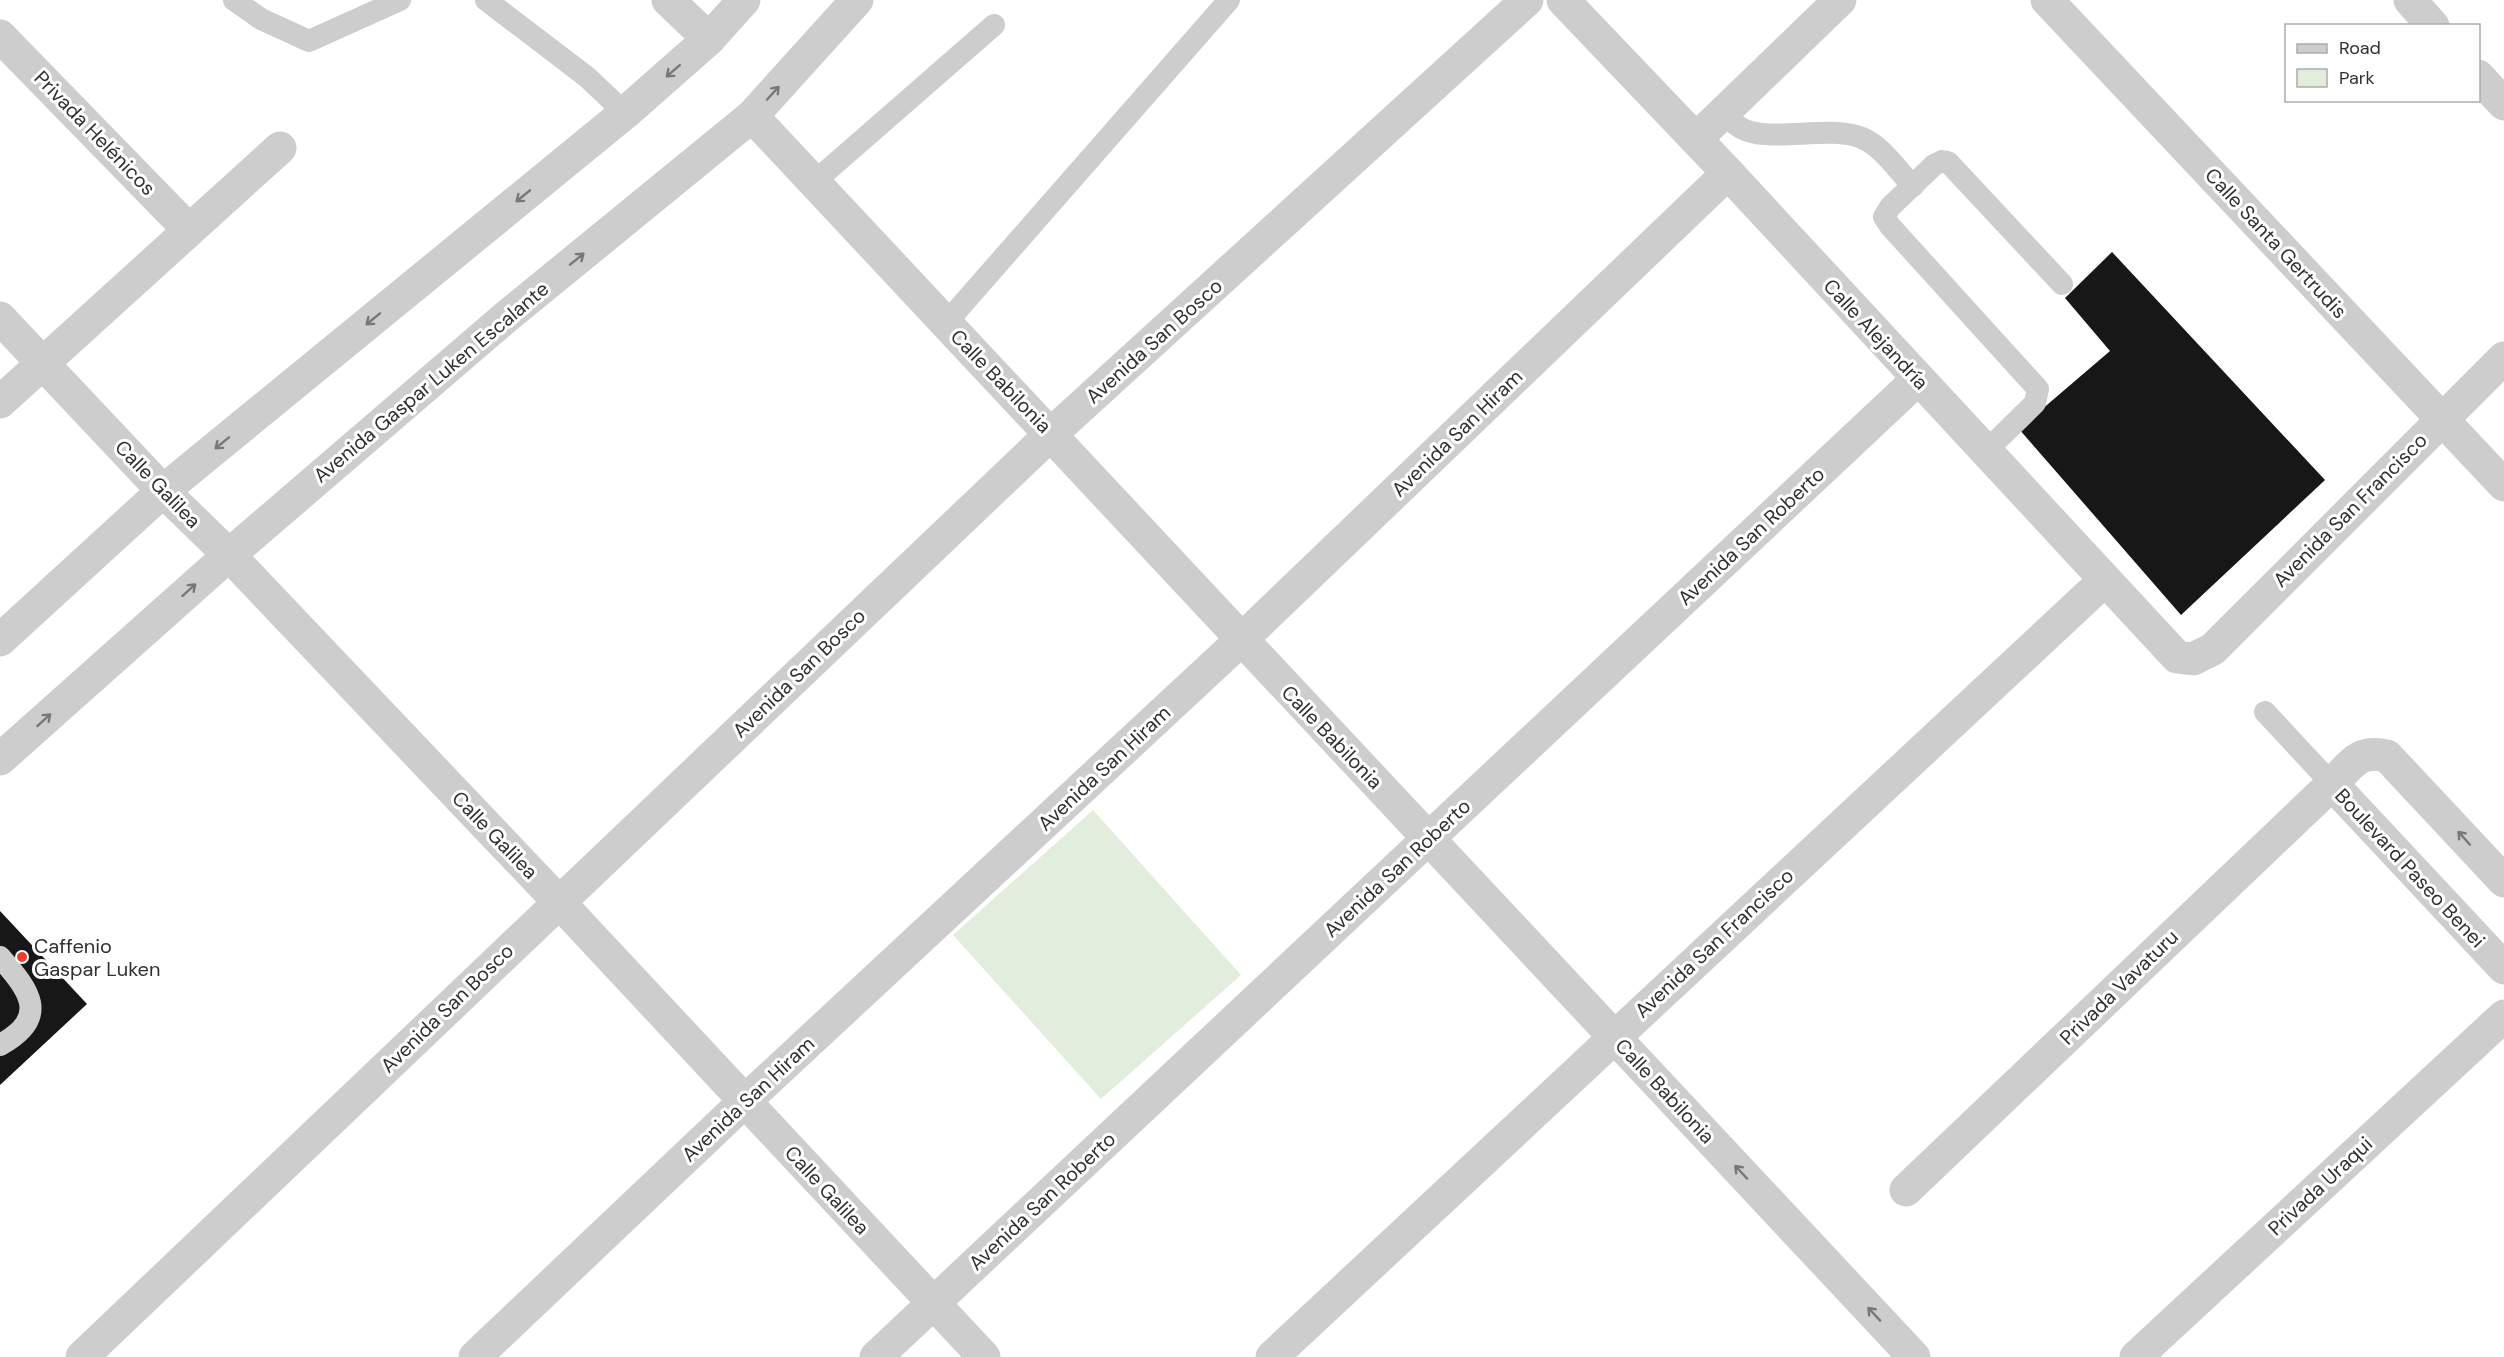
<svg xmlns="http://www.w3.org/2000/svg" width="2504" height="1357" font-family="'DM Sans',sans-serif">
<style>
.green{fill:#e3eddd}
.building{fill:#171717}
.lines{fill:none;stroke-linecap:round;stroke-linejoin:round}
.service{stroke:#cdcdcd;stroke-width:22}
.minor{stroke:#cdcdcd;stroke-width:33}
.tertiary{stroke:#cdcdcd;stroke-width:33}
.oneway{stroke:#777}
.poi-dot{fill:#ed3d2b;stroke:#fff;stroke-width:2}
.labels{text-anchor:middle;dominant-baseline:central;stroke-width:6;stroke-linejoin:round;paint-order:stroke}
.street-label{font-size:20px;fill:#303030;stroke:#fff}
.poi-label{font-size:20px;fill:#303030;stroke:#fff;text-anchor:start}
</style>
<rect width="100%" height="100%" fill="#fff"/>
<polygon class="green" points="1093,810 1241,975 1101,1099 953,935"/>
<g class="building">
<polygon points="2112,252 2325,480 2181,615 2019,429 2110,351 2065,298"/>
<polygon points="0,911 87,1004 0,1085"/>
</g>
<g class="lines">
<g class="service">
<polyline points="234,0 261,19 309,41 400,0"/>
<polyline points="486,0 587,77 625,113"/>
<path d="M1722 114C1728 118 1734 124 1741 128 1769 144 1829 124 1862 138 1882 146 1898 171 1913 186"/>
<polyline points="813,183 994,25"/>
<polyline points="946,323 1229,0"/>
<polyline points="1985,452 2035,403 2038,389 1890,226 1884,217 1890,207 1934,165 1942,161 1948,162 2062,284"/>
<polyline points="2265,712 2332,784"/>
<path d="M0 957C29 990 51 1017 0 1045"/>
</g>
<g class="minor">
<polyline points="668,0 709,39"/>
<polyline points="1563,0 1728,173 2177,657 2193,659 2213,649 2504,358"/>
<polyline points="2047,0 2504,485"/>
<polyline points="2410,0 2433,26"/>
<polyline points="0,36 189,230"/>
<polyline points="2478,76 2504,104"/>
<polyline points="752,116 1914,1357"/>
<polyline points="1696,139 1840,0"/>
<polyline points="0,318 163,491 229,555 559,902 984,1357"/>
<polyline points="0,402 280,148"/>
<path d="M2504 881 2387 756C2358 749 2351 765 2332 784L2504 968"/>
<polyline points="1906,1190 2332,784"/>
<polyline points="82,1357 1051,434 1527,0"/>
<polyline points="475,1357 745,1101 1240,641 1728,173"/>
<polyline points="876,1357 1918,379"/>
<polyline points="1272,1357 2105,580"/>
<polyline points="2136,1357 2504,1016"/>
</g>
<g class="tertiary">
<polyline points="0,640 163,491 625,113 709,39 744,0"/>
<polyline points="0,759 229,555 506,317 752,116 857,0"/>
</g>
</g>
<defs><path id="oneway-shaft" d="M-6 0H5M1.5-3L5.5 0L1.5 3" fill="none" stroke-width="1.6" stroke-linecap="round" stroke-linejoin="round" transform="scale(1.5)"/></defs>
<g class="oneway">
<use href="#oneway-shaft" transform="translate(673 71) rotate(139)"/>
<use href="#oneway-shaft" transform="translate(773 93) rotate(-48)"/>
<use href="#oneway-shaft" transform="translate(523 196) rotate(141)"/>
<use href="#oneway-shaft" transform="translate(577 259) rotate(-39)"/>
<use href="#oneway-shaft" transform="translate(373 319) rotate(141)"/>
<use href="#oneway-shaft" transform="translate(222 443) rotate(141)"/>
<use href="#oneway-shaft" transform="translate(189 590) rotate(-42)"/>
<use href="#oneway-shaft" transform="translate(44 720) rotate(-42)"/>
<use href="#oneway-shaft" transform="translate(2464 838) rotate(-132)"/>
<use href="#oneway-shaft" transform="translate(1741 1172) rotate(-133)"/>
<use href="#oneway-shaft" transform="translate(1874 1314) rotate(-133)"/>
</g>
<circle class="poi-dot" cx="22" cy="957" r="6"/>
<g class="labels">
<g class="street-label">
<text transform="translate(95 133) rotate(46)">Privada Helénicos</text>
<text transform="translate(2276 243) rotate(47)">Calle Santa Gertrudis</text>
<text transform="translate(1876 334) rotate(47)">Calle Alejandría</text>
<text transform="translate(1154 341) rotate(-42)">Avenida San Bosco</text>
<text transform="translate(1001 381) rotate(46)">Calle Babilonia</text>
<text transform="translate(431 382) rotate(-40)">Avenida Gaspar Luken Escalante</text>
<text transform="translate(1457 433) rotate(-44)">Avenida San Hiram</text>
<text transform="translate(158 484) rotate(46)">Calle Galilea</text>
<text transform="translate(2350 510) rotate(-45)">Avenida San Francisco</text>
<text transform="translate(1751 536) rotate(-43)">Avenida San Roberto</text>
<text transform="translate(799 673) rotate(-44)">Avenida San Bosco</text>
<text transform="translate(1332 737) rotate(46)">Calle Babilonia</text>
<text transform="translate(1104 768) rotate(-43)">Avenida San Hiram</text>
<text transform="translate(495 835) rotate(46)">Calle Galilea</text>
<text transform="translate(1397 868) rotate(-43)">Avenida San Roberto</text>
<text transform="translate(2410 868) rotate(47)">Boulevard Paseo Benei</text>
<text transform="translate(1714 943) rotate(-43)">Avenida San Francisco</text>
<text transform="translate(2119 987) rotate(-44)">Privada Vavaturu</text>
<text transform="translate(447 1008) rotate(-44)">Avenida San Bosco</text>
<text transform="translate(1665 1091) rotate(47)">Calle Babilonia</text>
<text transform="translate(748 1099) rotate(-43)">Avenida San Hiram</text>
<text transform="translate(2320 1186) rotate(-43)">Privada Uraqui</text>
<text transform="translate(827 1190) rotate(47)">Calle Galilea</text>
<text transform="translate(1042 1201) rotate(-43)">Avenida San Roberto</text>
</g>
<g class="poi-label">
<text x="34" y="946">Caffenio<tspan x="34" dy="23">Gaspar Luken</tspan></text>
</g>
</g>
<rect x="2285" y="24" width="195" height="78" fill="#ffffff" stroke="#acacac" stroke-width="1.5"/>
<rect x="2297" y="44" width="30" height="9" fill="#cdcdcd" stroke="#acacac" stroke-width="1.5"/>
<text x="2339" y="54" font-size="18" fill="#303030">Road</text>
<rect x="2297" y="69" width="30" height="18" fill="#e3eddd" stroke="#acacac" stroke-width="1.5"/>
<text x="2339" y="84" font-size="18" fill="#303030">Park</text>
</svg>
